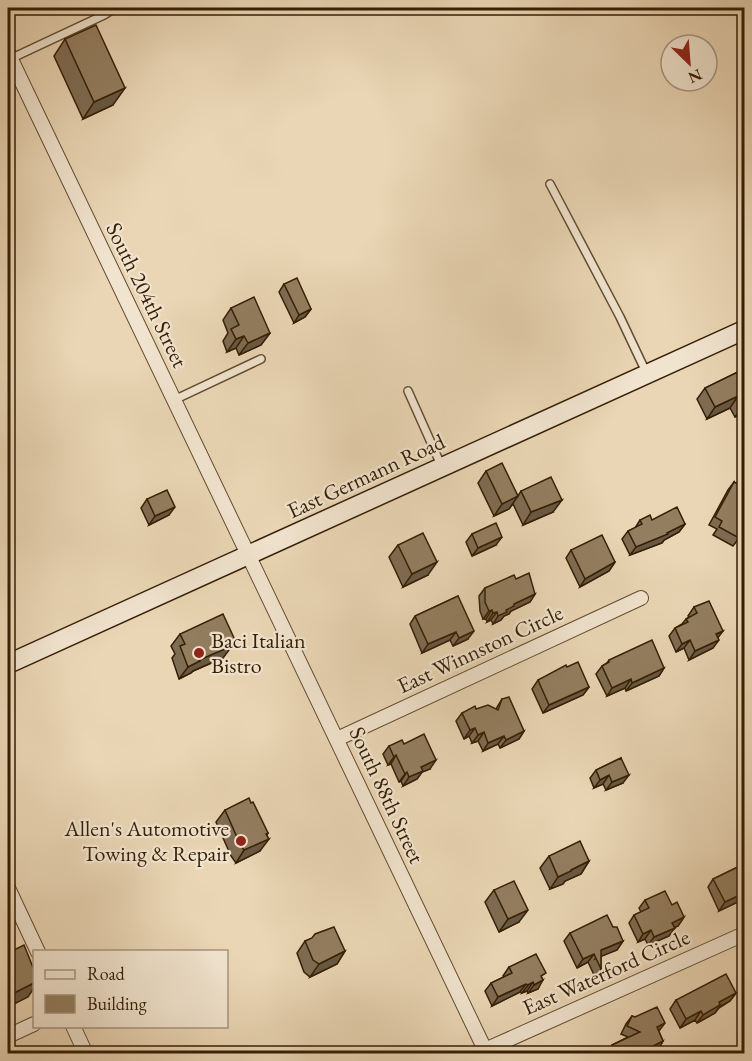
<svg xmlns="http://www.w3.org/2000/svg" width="752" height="1061" font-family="'EB Garamond',serif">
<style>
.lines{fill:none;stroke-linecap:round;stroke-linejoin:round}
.lane-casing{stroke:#624c30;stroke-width:10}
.street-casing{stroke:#624c30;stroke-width:16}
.secondary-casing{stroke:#351e04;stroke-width:21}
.lane{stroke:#f1e4cf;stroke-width:7}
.street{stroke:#f1e4cf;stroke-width:14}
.secondary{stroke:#f1e4cf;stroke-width:18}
.wall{fill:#7e6c53;stroke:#351e04;stroke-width:1.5}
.shaded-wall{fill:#675843;stroke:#351e04;stroke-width:1.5}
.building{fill:#937e60;stroke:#351e04;stroke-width:1.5}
.poi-dot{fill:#8f2418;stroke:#f1e4cf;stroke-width:2}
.labels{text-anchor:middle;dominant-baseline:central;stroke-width:4.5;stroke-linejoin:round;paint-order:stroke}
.street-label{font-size:22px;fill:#351e04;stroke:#f1e4cf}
.poi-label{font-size:22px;fill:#351e04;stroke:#f1e4cf;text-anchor:start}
</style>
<rect width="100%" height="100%" fill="#ead6b5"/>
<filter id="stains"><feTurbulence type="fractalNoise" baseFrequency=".00333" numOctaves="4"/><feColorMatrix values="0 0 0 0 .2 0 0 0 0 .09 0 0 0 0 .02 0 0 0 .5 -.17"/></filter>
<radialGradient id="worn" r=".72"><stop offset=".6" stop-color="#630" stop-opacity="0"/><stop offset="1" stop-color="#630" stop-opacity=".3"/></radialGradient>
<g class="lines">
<g class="lane-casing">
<g id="lane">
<polyline points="10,59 104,15 115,8"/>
<polyline points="550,184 620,317 646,372"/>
<polyline points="408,391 441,465"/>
<polyline points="174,400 261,359"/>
</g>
</g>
<g class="street-casing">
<g id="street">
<polyline points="8,53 487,1054"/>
<polyline points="337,739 641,598"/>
<polyline points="8,888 38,952"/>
<polyline points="73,1026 86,1054"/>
<polyline points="8,1036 34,1024"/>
<polyline points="485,1050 744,934"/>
</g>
</g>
<g class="secondary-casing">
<polyline id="secondary" points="8,664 744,330"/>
</g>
<use href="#lane" class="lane"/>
<use href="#street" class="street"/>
<use href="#secondary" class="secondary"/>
</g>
<g class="wall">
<polygon points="65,39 113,105 83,119 54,56"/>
<polygon points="284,284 311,309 305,317 294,323 279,292"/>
<polygon points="231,308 270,333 261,345 239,355 236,348 227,352 223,341 228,333 223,320"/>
<polygon points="744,369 744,412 735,417 730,408 707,419 697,399 705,388"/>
<polygon points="486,471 518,496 521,491 553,512 523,525 513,504 509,509 494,516 478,483"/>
<polygon points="734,482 739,538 733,546 713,535 717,529 709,525 728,490"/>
<polygon points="147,499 169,515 149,525 141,508"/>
<polygon points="640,520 652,520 685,524 679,532 664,540 662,543 630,555 622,539 628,531 635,528"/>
<polygon points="472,534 496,545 472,556 466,542"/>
<polygon points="398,545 428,575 403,587 389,557"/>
<polygon points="571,550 615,562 609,571 580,587 566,558"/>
<polygon points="516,579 535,594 530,602 511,611 509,614 504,616 501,620 493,624 491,620 487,622 486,619 483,619 480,611 479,596 485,588"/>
<polygon points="458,596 468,639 453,646 450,640 422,653 410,624 415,616"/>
<polygon points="694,607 718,638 713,648 689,660 684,648 676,652 669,636 675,628 682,624 686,619 689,617 688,616"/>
<polygon points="180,634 231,645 223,658 193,671 191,673 179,679 172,658 175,654 171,646"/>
<polygon points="609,660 664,668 659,676 626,691 625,688 607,696 596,674 602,666 607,663"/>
<polygon points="567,667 589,687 583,695 543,713 532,689 538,680"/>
<polygon points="502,699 524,731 519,739 500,748 498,744 483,751 478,741 472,743 469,736 464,739 456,721 462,713 476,709 496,709"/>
<polygon points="404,744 430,769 422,772 417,779 403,786 401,781 399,782 391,764 388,765 383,754 389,746"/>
<polygon points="621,758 623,783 606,790 603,784 594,788 590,778 596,770"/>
<polygon points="225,810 268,833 260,851 236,863 231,856 216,822"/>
<polygon points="549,856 589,861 581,874 565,881 563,884 550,889 540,868"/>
<polygon points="744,864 744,899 719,911 708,887 713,879"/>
<polygon points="494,890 519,922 499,932 485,902"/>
<polygon points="645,900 672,905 684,917 678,926 674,927 669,936 648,945 645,939 638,942 629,923 634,915 641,912 639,908"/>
<polygon points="613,927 623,941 617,950 601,956 601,969 595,977 588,962 577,968 564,941 570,933"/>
<polygon points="305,941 345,951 337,964 310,977 304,972 297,953"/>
<polygon points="509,967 542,978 538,989 528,993 527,991 522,993 520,992 492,1006 485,991 491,983 504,977 503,976"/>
<polygon points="736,993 730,1001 719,1008 715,1013 697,1023 695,1020 680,1028 670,1009 676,1000"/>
<polygon points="632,1016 659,1032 663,1041 658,1050 651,1053 606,1053 612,1045 628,1037 621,1034 626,1024"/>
</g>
<g class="shaded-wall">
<polygon points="125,88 113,105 83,119 94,102"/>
<polygon points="311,309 305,317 294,323 299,315"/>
<polygon points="270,333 261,345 239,355 248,343"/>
<polygon points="244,336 236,348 227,352 236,339"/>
<polygon points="738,396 730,408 707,419 715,407"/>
<polygon points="744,405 744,412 735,417 743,406"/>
<polygon points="518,496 509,509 494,516 502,504"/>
<polygon points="562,500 553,512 523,525 531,512"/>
<polygon points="175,507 169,515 149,525 155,516"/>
<polygon points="685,524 679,532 664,540 662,543 630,555 636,547"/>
<polygon points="502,537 496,545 472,556 478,548"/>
<polygon points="437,562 428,575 403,587 412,574"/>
<polygon points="615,562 609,571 580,587 585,579"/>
<polygon points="535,594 530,602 511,611 509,614 504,616 501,620 493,624 498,616 514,604"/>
<polygon points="492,610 486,619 483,619 489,611"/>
<polygon points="497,612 491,620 487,622 493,613"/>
<polygon points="474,631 468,639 453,646 459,638"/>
<polygon points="723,631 717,639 716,634"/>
<polygon points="456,632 450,640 422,653 428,644"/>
<polygon points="235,640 229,647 232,646 223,658 193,671 191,673 179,679 188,667"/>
<polygon points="690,640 684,648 676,652 682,644"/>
<polygon points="719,640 713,648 689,660 695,651"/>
<polygon points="664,668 659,676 626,691 632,683"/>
<polygon points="631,679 625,688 607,696 612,688"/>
<polygon points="589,687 583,695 543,713 549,705"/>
<polygon points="475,728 469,736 464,739 470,730"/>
<polygon points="524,731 519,739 500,748 506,740"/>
<polygon points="484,732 478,741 472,743 478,735"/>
<polygon points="504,736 498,744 483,751 488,743"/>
<polygon points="396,755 391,764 388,765 394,757"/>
<polygon points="436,760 430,769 422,772 417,779 403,786 409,777 421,767"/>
<polygon points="407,772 401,781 399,782 405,774"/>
<polygon points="609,775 603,784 594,788 600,780"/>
<polygon points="629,775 623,783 606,790 612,782"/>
<polygon points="268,833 262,842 269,839 260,851 236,863 244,850"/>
<polygon points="589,861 581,874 565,881 563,884 550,889 558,877 571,870"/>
<polygon points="744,893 744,899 719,911 725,902"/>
<polygon points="528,910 519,922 499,932 508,919"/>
<polygon points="684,917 678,926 666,931 672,923"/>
<polygon points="675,928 669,936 648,945 654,937"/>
<polygon points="651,930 645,939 638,942 643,934"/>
<polygon points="623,941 617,950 595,959 601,950"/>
<polygon points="345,951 337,964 310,977 319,964"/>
<polygon points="594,954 588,962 577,968 583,959"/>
<polygon points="543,980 538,989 528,993 534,985"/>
<polygon points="533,982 527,991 522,993 528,985"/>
<polygon points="34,983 34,988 28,997 8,1007 8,996"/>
<polygon points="526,984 520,992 492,1006 498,997"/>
<polygon points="736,993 730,1001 719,1007 715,1013 697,1023 703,1015 719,1002"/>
<polygon points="701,1011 695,1020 680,1028 686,1019"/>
<polygon points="665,1023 659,1031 651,1036 657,1027"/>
<polygon points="663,1041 658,1050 649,1053 649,1048"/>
</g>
<g class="building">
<polygon points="96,25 125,88 94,102 65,39"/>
<polygon points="297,278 311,309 299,315 284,284"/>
<polygon points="254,297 270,333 248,343 244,336 236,339 231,329 239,325 231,308"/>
<polygon points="744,369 744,405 743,406 738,396 715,407 705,388"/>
<polygon points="502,463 518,496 502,504 486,471"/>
<polygon points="551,477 562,500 531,512 521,491"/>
<polygon points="734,482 744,487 744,528 739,538 719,527 722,521 715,517"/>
<polygon points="167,490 175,507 155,516 147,499"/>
<polygon points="677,507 685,524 667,533 668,534 636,547 628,531 642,524 640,520 650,515 652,520"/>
<polygon points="496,523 502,537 478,548 472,534"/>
<polygon points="423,533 437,562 412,574 398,545"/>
<polygon points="602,535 615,562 585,579 571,550"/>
<polygon points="529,573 535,594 514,604 514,606 506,610 507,612 498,616 497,612 493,613 492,610 489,611 485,602 485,588 514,575 516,579"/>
<polygon points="458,596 474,631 459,638 456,632 428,644 415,616"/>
<polygon points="709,601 723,631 716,634 719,640 695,651 690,640 682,644 675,628 688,622 686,619 697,613 694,607"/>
<polygon points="223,614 235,640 230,642 232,646 199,660 200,661 188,667 180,646 185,644 180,634"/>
<polygon points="652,640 664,668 632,683 631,679 612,688 602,666 609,662 609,660"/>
<polygon points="578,662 589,687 549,705 538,680 566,665 567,667"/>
<polygon points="509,697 524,731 506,740 504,736 488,743 484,732 478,735 475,728 470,730 462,713 475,706 476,709 488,705 498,710 502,699"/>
<polygon points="424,734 436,760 421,767 423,771 409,777 407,772 405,774 396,755 394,757 389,746 402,740 404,744"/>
<polygon points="621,758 629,775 612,782 609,775 600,780 596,770"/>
<polygon points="249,798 251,803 253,802 268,833 266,834 269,839 244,850 240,844 225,810"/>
<polygon points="580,841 589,861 571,870 571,871 558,877 549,856"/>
<polygon points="744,864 744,893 725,902 713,879"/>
<polygon points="514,881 528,910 508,919 494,890"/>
<polygon points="665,891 672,905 677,902 684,917 672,923 675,928 654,937 651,930 643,934 634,915 649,908 645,900"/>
<polygon points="607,915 613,927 617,927 623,941 601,950 601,969 594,954 583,959 570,933"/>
<polygon points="334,927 345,951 319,964 313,960 305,941 312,938 315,934"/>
<polygon points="24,945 34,970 34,983 8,996 8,953"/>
<polygon points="536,954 546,973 541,976 543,980 534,985 533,982 528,985 526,984 498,997 491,983 512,973 509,967"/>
<polygon points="726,974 736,993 719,1002 720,1005 703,1015 701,1011 686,1019 676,1000"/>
<polygon points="657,1007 665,1023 657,1027 663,1041 649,1048 651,1053 615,1053 612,1045 640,1032 627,1026 632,1016 635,1017"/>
</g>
<g class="poi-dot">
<circle cx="199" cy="653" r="6"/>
<circle cx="241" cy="841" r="6"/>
</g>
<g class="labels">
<g class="street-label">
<text transform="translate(147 295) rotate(64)">South 204th Street</text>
<text transform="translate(366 476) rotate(-25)">East Germann Road</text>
<text transform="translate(480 649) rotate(-25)">East Winnston Circle</text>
<text transform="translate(387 795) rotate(65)">South 88th Street</text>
<text transform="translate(606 972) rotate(-24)">East Waterford Circle</text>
</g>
<g class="poi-label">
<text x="211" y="640">Baci Italian<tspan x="211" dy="25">Bistro</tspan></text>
<text x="229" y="828" text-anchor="end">Allen's Automotive<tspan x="229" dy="25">Towing &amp; Repair</tspan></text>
</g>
</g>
<rect width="752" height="1061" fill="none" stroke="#ead6b5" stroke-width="30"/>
<rect x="9" y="9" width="734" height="1043" fill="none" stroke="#351e04" stroke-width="3"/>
<rect x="15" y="15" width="722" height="1031" fill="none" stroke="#351e04" stroke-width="1.5"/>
<rect x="33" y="950" width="195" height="78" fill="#f1e4cf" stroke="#a6957e" stroke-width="1.5"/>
<rect x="45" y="970" width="30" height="9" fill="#f1e4cf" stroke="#a6957e" stroke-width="1.5"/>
<text x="87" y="980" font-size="18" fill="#351e04">Road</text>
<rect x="45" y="995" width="30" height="18" fill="#937e60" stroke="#a6957e" stroke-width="1.5"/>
<text x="87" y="1010" font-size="18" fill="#351e04">Building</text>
<g transform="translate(689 63) rotate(155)"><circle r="28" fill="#f1e4cf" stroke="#a6957e" stroke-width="1.5"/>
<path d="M0-4.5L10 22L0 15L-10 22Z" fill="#8f2418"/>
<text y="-9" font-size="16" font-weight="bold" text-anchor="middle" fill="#351e04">N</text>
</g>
<rect width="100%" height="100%" filter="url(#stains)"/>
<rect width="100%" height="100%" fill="url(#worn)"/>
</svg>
